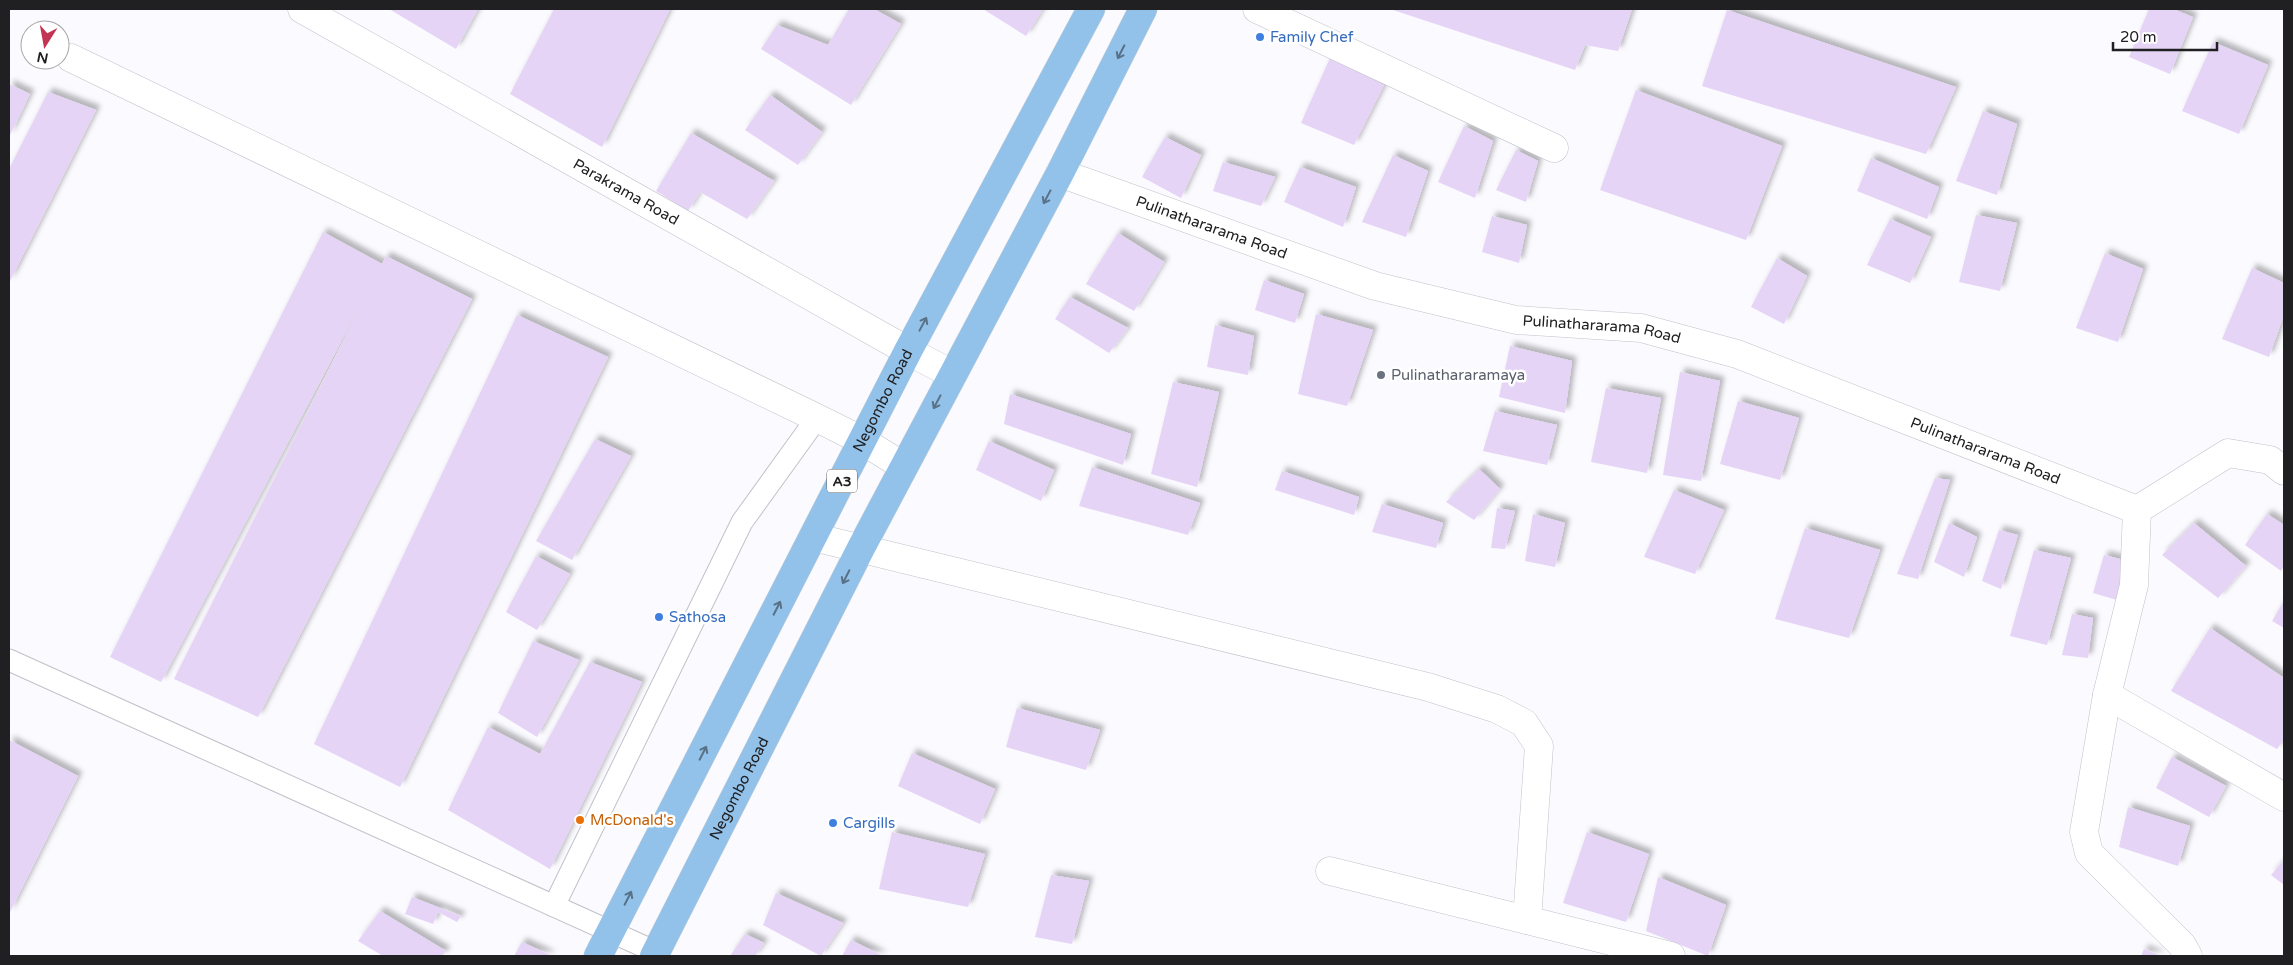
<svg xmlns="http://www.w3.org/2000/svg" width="2293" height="965" font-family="'Varela Round',sans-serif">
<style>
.building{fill:#e6d4f7;filter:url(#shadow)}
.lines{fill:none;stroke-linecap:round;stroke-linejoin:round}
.service-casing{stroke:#c1c2c9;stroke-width:23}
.minor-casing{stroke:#c1c2c9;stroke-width:29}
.trunk-casing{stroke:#d7d7d7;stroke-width:29}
.service{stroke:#fff;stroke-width:21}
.minor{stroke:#fff;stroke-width:28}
.trunk{stroke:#92c2ea;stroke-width:28}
.oneway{stroke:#597186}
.shop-dot{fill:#3f7fe0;stroke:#fff;stroke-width:2}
.worship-dot{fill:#6b7280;stroke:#fff;stroke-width:2}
.food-dot{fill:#e8710a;stroke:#fff;stroke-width:2}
.labels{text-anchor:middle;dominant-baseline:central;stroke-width:5;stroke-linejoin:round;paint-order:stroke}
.shield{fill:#fff;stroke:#636365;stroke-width:1}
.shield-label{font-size:14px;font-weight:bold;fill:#202023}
.shop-label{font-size:15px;fill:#366cbe;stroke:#fff;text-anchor:start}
.street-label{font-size:15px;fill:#202023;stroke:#fff}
.worship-label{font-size:15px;fill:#5b616d;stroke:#fff;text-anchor:start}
.food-label{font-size:15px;fill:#c56008;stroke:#fff;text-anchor:start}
</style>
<defs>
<filter id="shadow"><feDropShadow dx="4.5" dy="-4.5" stdDeviation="2.5" flood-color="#0004"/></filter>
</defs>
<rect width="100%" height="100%" fill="#fafaff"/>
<g class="building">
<polygon points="389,9 478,9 456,49"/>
<polygon points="554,9 670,9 602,147 510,94"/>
<polygon points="849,9 874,9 901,24 851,105 761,49 777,25 828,45"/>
<polygon points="983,9 1043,9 1026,36"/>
<polygon points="1394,9 1632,9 1618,51 1585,45 1575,70 1393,10"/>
<polygon points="2149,9 2173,9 2193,17 2170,74 2129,57"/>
<polygon points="1727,10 1956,87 1926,154 1702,86"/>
<polygon points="2213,42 2268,65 2239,134 2182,111"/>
<polygon points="1330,58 1384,85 1354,145 1301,123"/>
<polygon points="9,84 30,94 9,137"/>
<polygon points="1636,90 1782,146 1746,240 1600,190"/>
<polygon points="48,92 96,110 9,283 9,169"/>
<polygon points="770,95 822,132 798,165 745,130"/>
<polygon points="1983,111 2017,124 1997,195 1956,181"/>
<polygon points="1464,126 1493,141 1475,198 1438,182"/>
<polygon points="691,133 774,181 747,219 700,192 688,211 656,191"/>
<polygon points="1165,137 1201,155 1181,198 1142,177"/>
<polygon points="1516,150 1538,161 1526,202 1496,190"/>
<polygon points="1393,155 1428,171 1406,237 1362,222"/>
<polygon points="1871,158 1939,187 1927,219 1857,191"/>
<polygon points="1223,162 1275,177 1261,206 1213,191"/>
<polygon points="1300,167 1356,187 1343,227 1284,202"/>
<polygon points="1976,215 2017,223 2000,291 1959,282"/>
<polygon points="1492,216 1527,225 1519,263 1482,252"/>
<polygon points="1890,219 1931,237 1910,283 1867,265"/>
<polygon points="323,232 382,264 386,256 472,299 258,717 174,679 368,291 161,682 110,657"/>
<polygon points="1118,233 1164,262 1134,311 1086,284"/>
<polygon points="2105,253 2143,269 2118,342 2076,328"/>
<polygon points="1777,258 1807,276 1784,324 1751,307"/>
<polygon points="2252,268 2284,283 2284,315 2269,357 2222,339"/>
<polygon points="1264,280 1304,294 1295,323 1255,310"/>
<polygon points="1070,297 1128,328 1109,353 1055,319"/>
<polygon points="1316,314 1373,330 1347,406 1298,394"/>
<polygon points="517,315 608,357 400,787 314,744"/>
<polygon points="1215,325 1254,336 1248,375 1207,367"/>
<polygon points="1510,346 1572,361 1565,413 1499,397"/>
<polygon points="1680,372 1720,381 1701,481 1663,475"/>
<polygon points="1173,382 1219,392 1197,487 1151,474"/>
<polygon points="1606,388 1661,398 1647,473 1591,462"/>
<polygon points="1010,394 1131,434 1123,465 1004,424"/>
<polygon points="1738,401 1799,418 1780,480 1720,464"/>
<polygon points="1495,411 1557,425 1547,465 1483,451"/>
<polygon points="595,439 631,456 572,560 536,541"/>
<polygon points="989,441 1054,470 1041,501 976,470"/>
<polygon points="1092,467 1200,503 1188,535 1079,506"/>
<polygon points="1479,469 1500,489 1474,520 1446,502"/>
<polygon points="1282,471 1359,497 1354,515 1275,490"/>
<polygon points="1935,478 1950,480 1918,579 1897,574"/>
<polygon points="1674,490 1724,510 1695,574 1644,557"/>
<polygon points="1382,504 1443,523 1436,548 1372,532"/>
<polygon points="1497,508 1515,511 1505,549 1491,548"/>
<polygon points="1533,514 1565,523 1555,567 1525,561"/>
<polygon points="2267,514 2284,525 2284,566 2281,571 2245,545"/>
<polygon points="1949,523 1977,537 1964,577 1934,562"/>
<polygon points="2194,523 2246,566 2218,598 2162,555"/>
<polygon points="1805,528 1880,550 1849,638 1775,619"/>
<polygon points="1999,530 2018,535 2001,589 1982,581"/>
<polygon points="2034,550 2071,558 2047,645 2010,636"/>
<polygon points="2104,555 2124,560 2117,600 2093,593"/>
<polygon points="536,556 570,574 537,630 506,612"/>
<polygon points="2284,601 2284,628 2272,621"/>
<polygon points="2072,614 2093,618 2088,658 2062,655"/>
<polygon points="2210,628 2284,678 2284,739 2277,749 2171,691"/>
<polygon points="533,641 579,660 537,737 498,713"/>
<polygon points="590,662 642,682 550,869 448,810 488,727 540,754"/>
<polygon points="1017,708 1100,730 1086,770 1006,747"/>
<polygon points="9,740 78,776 9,914"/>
<polygon points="912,753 995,789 980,824 898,786"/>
<polygon points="2172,757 2226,786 2209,817 2156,788"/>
<polygon points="2128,807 2190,826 2178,866 2119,847"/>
<polygon points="892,832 985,854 968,907 879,889"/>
<polygon points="1587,832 1649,854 1626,922 1563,903"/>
<polygon points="2284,860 2284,885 2271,875"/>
<polygon points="1051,875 1089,881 1072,944 1035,937"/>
<polygon points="1658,877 1726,905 1708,956 1646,931"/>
<polygon points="776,893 843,923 821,956 763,925"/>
<polygon points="412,897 461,916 457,922 438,912 433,924 405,914"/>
<polygon points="380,911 446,951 442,956 383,956 358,941"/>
<polygon points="745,934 764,943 755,956 730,956"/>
<polygon points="851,940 883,956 842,956"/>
<polygon points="522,942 552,956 514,956"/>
<polygon points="2144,949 2161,956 2141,956"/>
</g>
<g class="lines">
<g class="service-casing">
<g id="service">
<polyline points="9,660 656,952"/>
<polyline points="554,906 742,522 817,418"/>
</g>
</g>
<g class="minor-casing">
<g id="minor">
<path id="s1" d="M302 9 908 351 952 374"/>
<polyline points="1257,9 1554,148"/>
<polyline points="71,58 817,418 863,441 903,466"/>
<path id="s2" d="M1060 173 1375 286 1516 320 1641 328 1737 354 2137 510"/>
<polyline points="2137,510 2134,585 2107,695 2084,832 2089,853 2182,945 2188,956"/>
<polyline points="2137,510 2228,453 2270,460 2284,471"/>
<polyline points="813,537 1428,687 1497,709 1524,723 1539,746 1527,920"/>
<polyline points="2107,695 2284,797"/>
<polyline points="1330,871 1671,956"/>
</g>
</g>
<g class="trunk-casing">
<g id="trunk">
<path id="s3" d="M598 956 908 351 1091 9"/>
<path id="s4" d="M654 956 861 548 1060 173 1143 9"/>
</g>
</g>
<use href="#service" class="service"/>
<use href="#minor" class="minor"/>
<use href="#trunk" class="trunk"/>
</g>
<defs><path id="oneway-shaft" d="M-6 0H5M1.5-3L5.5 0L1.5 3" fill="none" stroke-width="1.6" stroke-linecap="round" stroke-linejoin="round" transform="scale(1.25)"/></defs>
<g class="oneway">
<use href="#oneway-shaft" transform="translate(1121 52) rotate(117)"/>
<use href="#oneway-shaft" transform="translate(1047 197) rotate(118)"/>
<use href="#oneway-shaft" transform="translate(923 324) rotate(-62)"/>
<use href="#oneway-shaft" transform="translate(937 402) rotate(118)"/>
<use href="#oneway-shaft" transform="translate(846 577) rotate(117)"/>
<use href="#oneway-shaft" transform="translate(777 608) rotate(-63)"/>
<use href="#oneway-shaft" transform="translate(703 753) rotate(-63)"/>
<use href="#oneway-shaft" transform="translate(628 898) rotate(-63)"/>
</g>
<g class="shop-dot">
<circle cx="1260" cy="37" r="5"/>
<circle cx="659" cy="617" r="5"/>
<circle cx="833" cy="823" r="5"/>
</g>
<circle class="worship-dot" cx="1381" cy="375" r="5"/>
<circle class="food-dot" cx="580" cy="820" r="5"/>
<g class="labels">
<rect class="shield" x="827" y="469.5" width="30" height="23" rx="4"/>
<g class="shield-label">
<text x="842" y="481">A3</text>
</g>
<g class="shop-label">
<text x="1270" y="37">Family Chef</text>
<text x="669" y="617">Sathosa</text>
<text x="843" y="823">Cargills</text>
</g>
<g class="street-label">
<text stroke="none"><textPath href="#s1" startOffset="372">Parakrama Road</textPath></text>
<text stroke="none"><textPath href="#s2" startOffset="161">Pulinathararama Road</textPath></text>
<text stroke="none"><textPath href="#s2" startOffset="566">Pulinathararama Road</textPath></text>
<text stroke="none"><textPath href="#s3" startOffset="624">Negombo Road</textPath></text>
<text stroke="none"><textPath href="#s2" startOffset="971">Pulinathararama Road</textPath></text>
<text stroke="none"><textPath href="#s4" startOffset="188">Negombo Road</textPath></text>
</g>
<g class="worship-label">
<text x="1391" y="375">Pulinathararamaya</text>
</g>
<g class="food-label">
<text x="590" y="820">McDonald's</text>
</g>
</g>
<rect width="2293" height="965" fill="none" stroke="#202023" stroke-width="20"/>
<g transform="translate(45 45) rotate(191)"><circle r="24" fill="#ffffff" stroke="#a6a6a7"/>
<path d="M0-4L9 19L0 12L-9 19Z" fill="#c33352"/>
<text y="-8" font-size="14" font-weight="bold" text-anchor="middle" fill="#202023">N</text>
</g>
<path d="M2113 42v8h104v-8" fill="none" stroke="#202023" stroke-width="2.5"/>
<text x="2120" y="42" font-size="15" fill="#202023" stroke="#ffffff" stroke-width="4" paint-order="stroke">20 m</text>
</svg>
